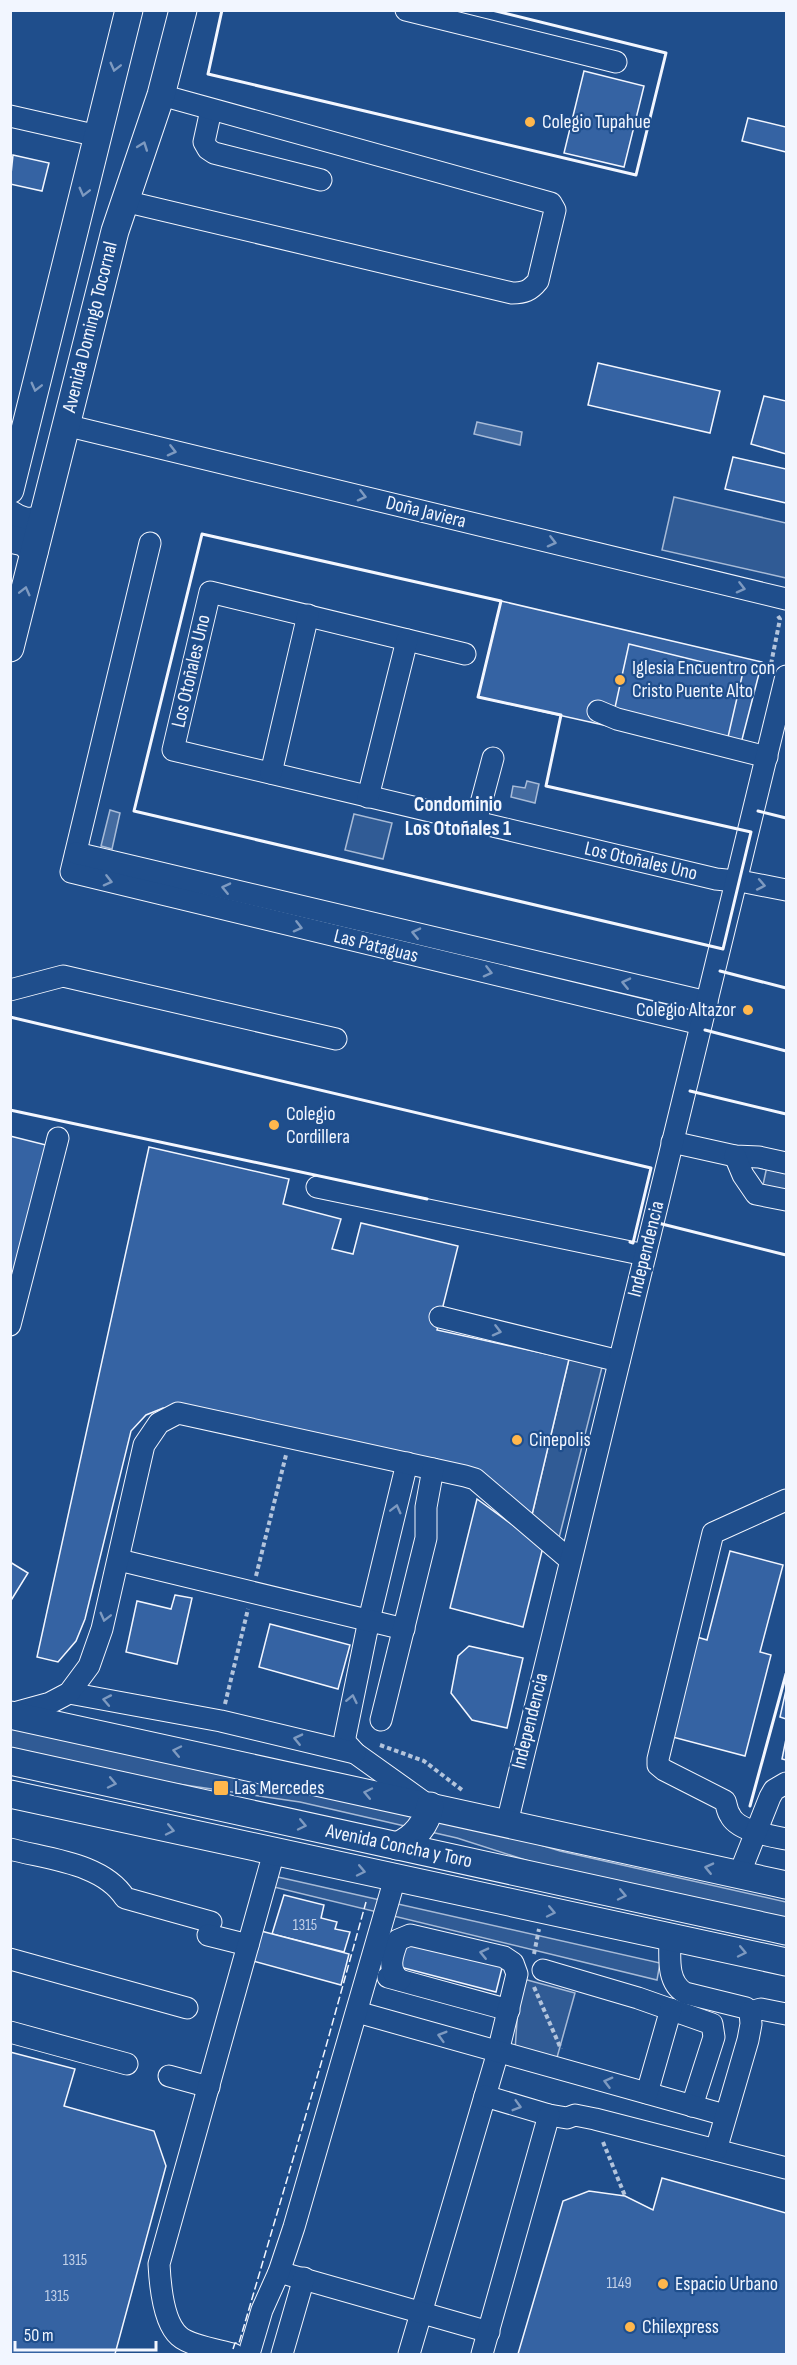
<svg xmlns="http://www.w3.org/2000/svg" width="797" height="2365" font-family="'Sofia Sans Condensed',sans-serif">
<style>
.green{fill:#305b95;stroke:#a8bbd7;stroke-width:1.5}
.water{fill:#446ba0;stroke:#a8bbd7;stroke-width:1.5}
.building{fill:#3563a3;stroke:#f2f6ff;stroke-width:1.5}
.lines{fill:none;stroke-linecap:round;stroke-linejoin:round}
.minor-casing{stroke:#f2f6ff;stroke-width:23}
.major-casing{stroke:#f2f6ff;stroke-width:29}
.path{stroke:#b3c4dc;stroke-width:4;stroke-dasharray:4.5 3;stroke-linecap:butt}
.minor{stroke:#1f4e8c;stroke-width:21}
.major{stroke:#1f4e8c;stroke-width:27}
.fence{stroke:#f2f6ff;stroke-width:1.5;stroke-dasharray:8 3;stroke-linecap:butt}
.wall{stroke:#f2f6ff;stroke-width:3}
.oneway{stroke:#7e9ac0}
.poi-dot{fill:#ffb74d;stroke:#1f4e8c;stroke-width:2}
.labels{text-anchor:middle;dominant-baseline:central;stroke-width:4.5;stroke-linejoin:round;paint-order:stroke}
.number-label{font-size:16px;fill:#c3d1e8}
.poi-label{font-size:20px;fill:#f2f6ff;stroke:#1f4e8c;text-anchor:start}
.street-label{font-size:20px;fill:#f2f6ff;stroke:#1f4e8c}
.neighbourhood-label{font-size:21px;font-weight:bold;fill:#f2f6ff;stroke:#1f4e8c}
</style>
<rect width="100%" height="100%" fill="#1f4e8c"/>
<g class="green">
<polygon points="674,497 786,523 786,578 662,550"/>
<polygon points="354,814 392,823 383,859 345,850"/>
<polygon points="767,1166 786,1171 786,1190 763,1185"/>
<polygon points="569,1359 602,1367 558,1542 531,1519"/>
<polygon points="10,1726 489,1829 560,1851 786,1902 786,1921 541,1865 457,1838 300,1802 83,1770 11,1754"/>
<polygon points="278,1877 660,1963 657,1980 274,1887"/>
<polygon points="520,1978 575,1993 556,2061 515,2050"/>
</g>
<g class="water">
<polygon points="477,422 522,432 520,445 474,434"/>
<polygon points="527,781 539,784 535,803 511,797 513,786 525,788"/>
<polygon points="110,810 120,813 112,849 101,846"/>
</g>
<g class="building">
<polygon points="584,71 644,86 624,167 564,153"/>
<polygon points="748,118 786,127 786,152 742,141"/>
<polygon points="13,155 49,163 42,191 10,184"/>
<polygon points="598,363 720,391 710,433 588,405"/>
<polygon points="764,396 786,401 786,454 751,444"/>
<polygon points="733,457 786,469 786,503 725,489"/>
<polygon points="501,601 762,662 738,755 478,697"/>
<polygon points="629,644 743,672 728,737 614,712"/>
<polygon points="10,1136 50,1146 10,1298"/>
<polygon points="149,1147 289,1179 283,1204 341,1219 332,1249 353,1254 361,1223 458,1246 437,1330 569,1359 531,1519 475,1475 163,1408 146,1415 131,1431 85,1619 76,1641 58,1662 37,1657"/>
<polygon points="477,1499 543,1547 523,1627 450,1608"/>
<polygon points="730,1551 783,1565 760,1652 771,1655 745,1756 665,1735 690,1635 707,1640"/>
<polygon points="10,1562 28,1573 10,1602"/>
<polygon points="175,1595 192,1598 177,1664 126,1652 137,1601 171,1609"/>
<polygon points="270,1624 350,1645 338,1689 259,1667"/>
<polygon points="469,1646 523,1658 507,1728 472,1720 451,1693 458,1656"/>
<polygon points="786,1690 786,1719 780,1717"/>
<polygon points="786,1739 786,1760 782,1759"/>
<polygon points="284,1895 324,1905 321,1918 337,1922 335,1929 350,1932 344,1952 272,1934"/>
<polygon points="261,1931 349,1954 341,1985 253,1961"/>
<polygon points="407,1939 503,1964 496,1992 400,1967"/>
<polygon points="10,2052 75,2069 64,2106 154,2131 166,2166 115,2354 10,2354"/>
<polygon points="662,2178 786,2213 786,2354 518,2354 563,2201 589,2191 625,2196 653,2210"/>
</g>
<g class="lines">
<g class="minor-casing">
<g id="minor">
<polyline points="406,10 616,62"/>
<polyline points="211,110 204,142 208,149 214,153 321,180"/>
<polyline points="10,116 98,136"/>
<path d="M124 201 512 293C524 293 530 291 538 281L555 210 551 203 161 95"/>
<polyline points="65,425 786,599"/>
<polyline points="150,543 71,872 701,1024"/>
<polyline points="465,654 210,592 173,750 716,879 745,882 786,890"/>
<polyline points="598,711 617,719 767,757"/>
<polyline points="271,773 308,615"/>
<polyline points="368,797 407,640"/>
<polyline points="476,822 493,758"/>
<polyline points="76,853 707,1002"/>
<polyline points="10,990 63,976 336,1039"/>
<polyline points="672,1142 735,1156 759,1157 786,1163"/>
<polyline points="735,1156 743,1175 756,1194 786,1200"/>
<polyline points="317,1187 645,1255"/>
<polyline points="440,1317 619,1361"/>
<polyline points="10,1325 58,1138"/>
<polyline points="407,1463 369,1620 345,1737 346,1743 355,1753 425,1803"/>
<path d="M786 1500 713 1533 658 1759V1765L664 1770 725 1801C727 1806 727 1811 730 1815 737 1831 771 1836 786 1839"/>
<polyline points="119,1560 404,1629"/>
<polyline points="69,1693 221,1721 355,1753"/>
<polyline points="10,1714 50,1703 69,1693 89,1666 102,1629 144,1445 159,1423 178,1413 465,1476 475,1479 570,1560"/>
<polyline points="381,1720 426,1538 426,1507 433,1469"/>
<polyline points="507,1823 786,676"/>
<path d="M10 1849C47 1859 103 1863 125 1898L211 1922"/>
<polyline points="739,1875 770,1797 774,1790 786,1783"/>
<polyline points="208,1935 248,1945"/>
<path d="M670 1936C670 1956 666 1982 685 1993L746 2008 750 2012 761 2009 786 2014"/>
<polyline points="10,1959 187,2008"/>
<polyline points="543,1970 638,1998 712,2024 714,2037 692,2106"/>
<polyline points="388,1977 509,2010"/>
<path d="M400 1980C386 1970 393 1953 398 1940L410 1935 504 1957 513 1963 517 1974 498 2052 409 2354"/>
<polyline points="357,2012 725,2115"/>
<polyline points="10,2032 127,2064"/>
<polyline points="169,2076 209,2087"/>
<polyline points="647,2093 671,2009"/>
<polyline points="485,2096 549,2115 567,2118 575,2115 595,2119 786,2168"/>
<polyline points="716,2150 748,2040 751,2024 750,2012"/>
<polyline points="279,2272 489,2332"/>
<path d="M233 2354C219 2350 190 2346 179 2336 163 2322 160 2284 159 2264L274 1852"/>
<polyline points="249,2354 262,2310 279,2272 294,2227 395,1878"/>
<polyline points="282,2354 304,2278"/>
<polyline points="482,2354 549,2115"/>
</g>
</g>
<g class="major-casing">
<g id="major">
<polyline points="10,490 129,10"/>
<path d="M10 514C21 522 31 523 42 519"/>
<polyline points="10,539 24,542 34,552"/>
<polyline points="10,648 115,231 161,95 183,10"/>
<polyline points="10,1715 786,1885"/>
<polyline points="10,1761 786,1931"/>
<polyline points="10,1794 786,1962"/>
<path d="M397 1846C415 1838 426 1825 430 1806"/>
</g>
</g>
<g class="path">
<polyline points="771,664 780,619 778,616"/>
<polyline points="256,1576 286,1455"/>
<polyline points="225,1704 248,1609"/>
<polyline points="380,1745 424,1761 462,1790"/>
<polyline points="534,1954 539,1929"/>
<polyline points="534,1987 561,2049"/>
<polyline points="603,2142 625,2196"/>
</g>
<use href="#minor" class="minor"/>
<use href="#major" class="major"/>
<polyline class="fence" points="233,2349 235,2343 239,2343 325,2050 366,1902"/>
<g class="wall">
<polyline points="222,10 208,74 636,175 666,53 492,10"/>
<polygon points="202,534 501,601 478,697 561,715 546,786 751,832 723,949 134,811"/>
<polyline points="758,811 786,818"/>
<polyline points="720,971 786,988"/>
<polyline points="10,1017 651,1168 633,1243 630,1242"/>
<polyline points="705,1030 786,1051"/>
<polyline points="690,1091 786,1114"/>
<polyline points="10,1110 427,1199"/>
<polyline points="658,1223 786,1255"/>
<polyline points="750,1806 786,1674"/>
</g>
</g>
<defs><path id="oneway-chevron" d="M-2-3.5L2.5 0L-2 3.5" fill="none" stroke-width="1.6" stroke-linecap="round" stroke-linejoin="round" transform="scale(1.5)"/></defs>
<g class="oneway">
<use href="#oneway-chevron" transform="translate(115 67) rotate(104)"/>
<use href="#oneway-chevron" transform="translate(143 146) rotate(-70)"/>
<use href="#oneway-chevron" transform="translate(84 192) rotate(104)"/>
<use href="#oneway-chevron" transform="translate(36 387) rotate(104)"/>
<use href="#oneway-chevron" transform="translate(172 451) rotate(14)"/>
<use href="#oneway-chevron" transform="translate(362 496) rotate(14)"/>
<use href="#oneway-chevron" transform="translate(552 542) rotate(14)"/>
<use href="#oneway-chevron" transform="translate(741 588) rotate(14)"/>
<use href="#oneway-chevron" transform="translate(25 591) rotate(-76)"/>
<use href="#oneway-chevron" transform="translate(108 881) rotate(14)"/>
<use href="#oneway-chevron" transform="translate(761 885) rotate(11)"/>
<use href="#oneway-chevron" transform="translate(226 888) rotate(-167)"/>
<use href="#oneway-chevron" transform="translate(298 927) rotate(14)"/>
<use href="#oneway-chevron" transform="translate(416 933) rotate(-167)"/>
<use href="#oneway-chevron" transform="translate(488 972) rotate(14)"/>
<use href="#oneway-chevron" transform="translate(626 983) rotate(-167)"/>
<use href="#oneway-chevron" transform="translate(497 1331) rotate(14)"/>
<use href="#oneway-chevron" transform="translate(396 1509) rotate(-76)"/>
<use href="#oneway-chevron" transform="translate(105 1617) rotate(104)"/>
<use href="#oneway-chevron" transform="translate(352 1699) rotate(-78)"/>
<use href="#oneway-chevron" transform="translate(107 1700) rotate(-169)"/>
<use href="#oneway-chevron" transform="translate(298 1739) rotate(-167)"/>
<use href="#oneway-chevron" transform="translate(177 1751) rotate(-168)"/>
<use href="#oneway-chevron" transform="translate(112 1783) rotate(12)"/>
<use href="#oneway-chevron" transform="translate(368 1793) rotate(-168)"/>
<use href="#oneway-chevron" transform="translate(302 1825) rotate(12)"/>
<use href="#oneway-chevron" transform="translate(170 1830) rotate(12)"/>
<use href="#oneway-chevron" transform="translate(709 1868) rotate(-167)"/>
<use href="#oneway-chevron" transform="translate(361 1871) rotate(12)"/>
<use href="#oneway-chevron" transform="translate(622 1895) rotate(12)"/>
<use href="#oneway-chevron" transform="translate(551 1912) rotate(12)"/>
<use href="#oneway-chevron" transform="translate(742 1952) rotate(12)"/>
<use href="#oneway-chevron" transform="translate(484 1953) rotate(-167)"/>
<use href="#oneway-chevron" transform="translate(442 2036) rotate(-164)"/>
<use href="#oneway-chevron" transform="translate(608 2082) rotate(-165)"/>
<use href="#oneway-chevron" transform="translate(517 2106) rotate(16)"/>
</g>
<g class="poi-dot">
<circle cx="530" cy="122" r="6"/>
<circle cx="620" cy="680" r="6"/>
<circle cx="748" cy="1010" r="6"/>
<circle cx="274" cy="1125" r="6"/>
<circle cx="517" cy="1440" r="6"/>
<rect x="213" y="1780" width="16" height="16" rx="3"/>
<circle cx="663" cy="2284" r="6"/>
<circle cx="630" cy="2327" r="6"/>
</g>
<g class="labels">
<g class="number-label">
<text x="305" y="1925">1315</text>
<text x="75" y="2260">1315</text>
<text x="619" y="2283">1149</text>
<text x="57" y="2296">1315</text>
</g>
<g class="poi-label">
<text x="542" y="122">Colegio Tupahue</text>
<text x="632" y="668">Iglesia Encuentro con<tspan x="632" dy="23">Cristo Puente Alto</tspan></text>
<text x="736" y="1010" text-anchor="end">Colegio Altazor</text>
<text x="286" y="1114">Colegio<tspan x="286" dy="23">Cordillera</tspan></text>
<text x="529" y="1440">Cinepolis</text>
<text x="234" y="1788">Las Mercedes</text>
<text x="675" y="2284">Espacio Urbano</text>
<text x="642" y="2327">Chilexpress</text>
</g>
<g class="street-label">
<text transform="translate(90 327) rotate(-76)">Avenida Domingo Tocornal</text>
<text transform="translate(426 512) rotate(14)">Doña Javiera</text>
<text transform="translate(191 671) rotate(-77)">Los Otoñales Uno</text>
<text transform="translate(641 861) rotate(13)">Los Otoñales Uno</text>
<text transform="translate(376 946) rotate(14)">Las Pataguas</text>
<text transform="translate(646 1249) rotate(-76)">Independencia</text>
<text transform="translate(530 1721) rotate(-76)">Independencia</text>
<text transform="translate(399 1846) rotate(12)">Avenida Concha y Toro</text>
</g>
<g class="neighbourhood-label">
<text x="458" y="804">Condominio<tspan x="458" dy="24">Los Otoñales 1</tspan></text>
</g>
</g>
<rect width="797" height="2365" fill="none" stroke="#f2f6ff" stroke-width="24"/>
<path d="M15 2341v9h141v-9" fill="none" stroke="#f2f6ff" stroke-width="3"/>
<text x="24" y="2341" font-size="18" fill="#f2f6ff" stroke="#1f4e8c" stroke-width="4.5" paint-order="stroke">50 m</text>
</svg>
